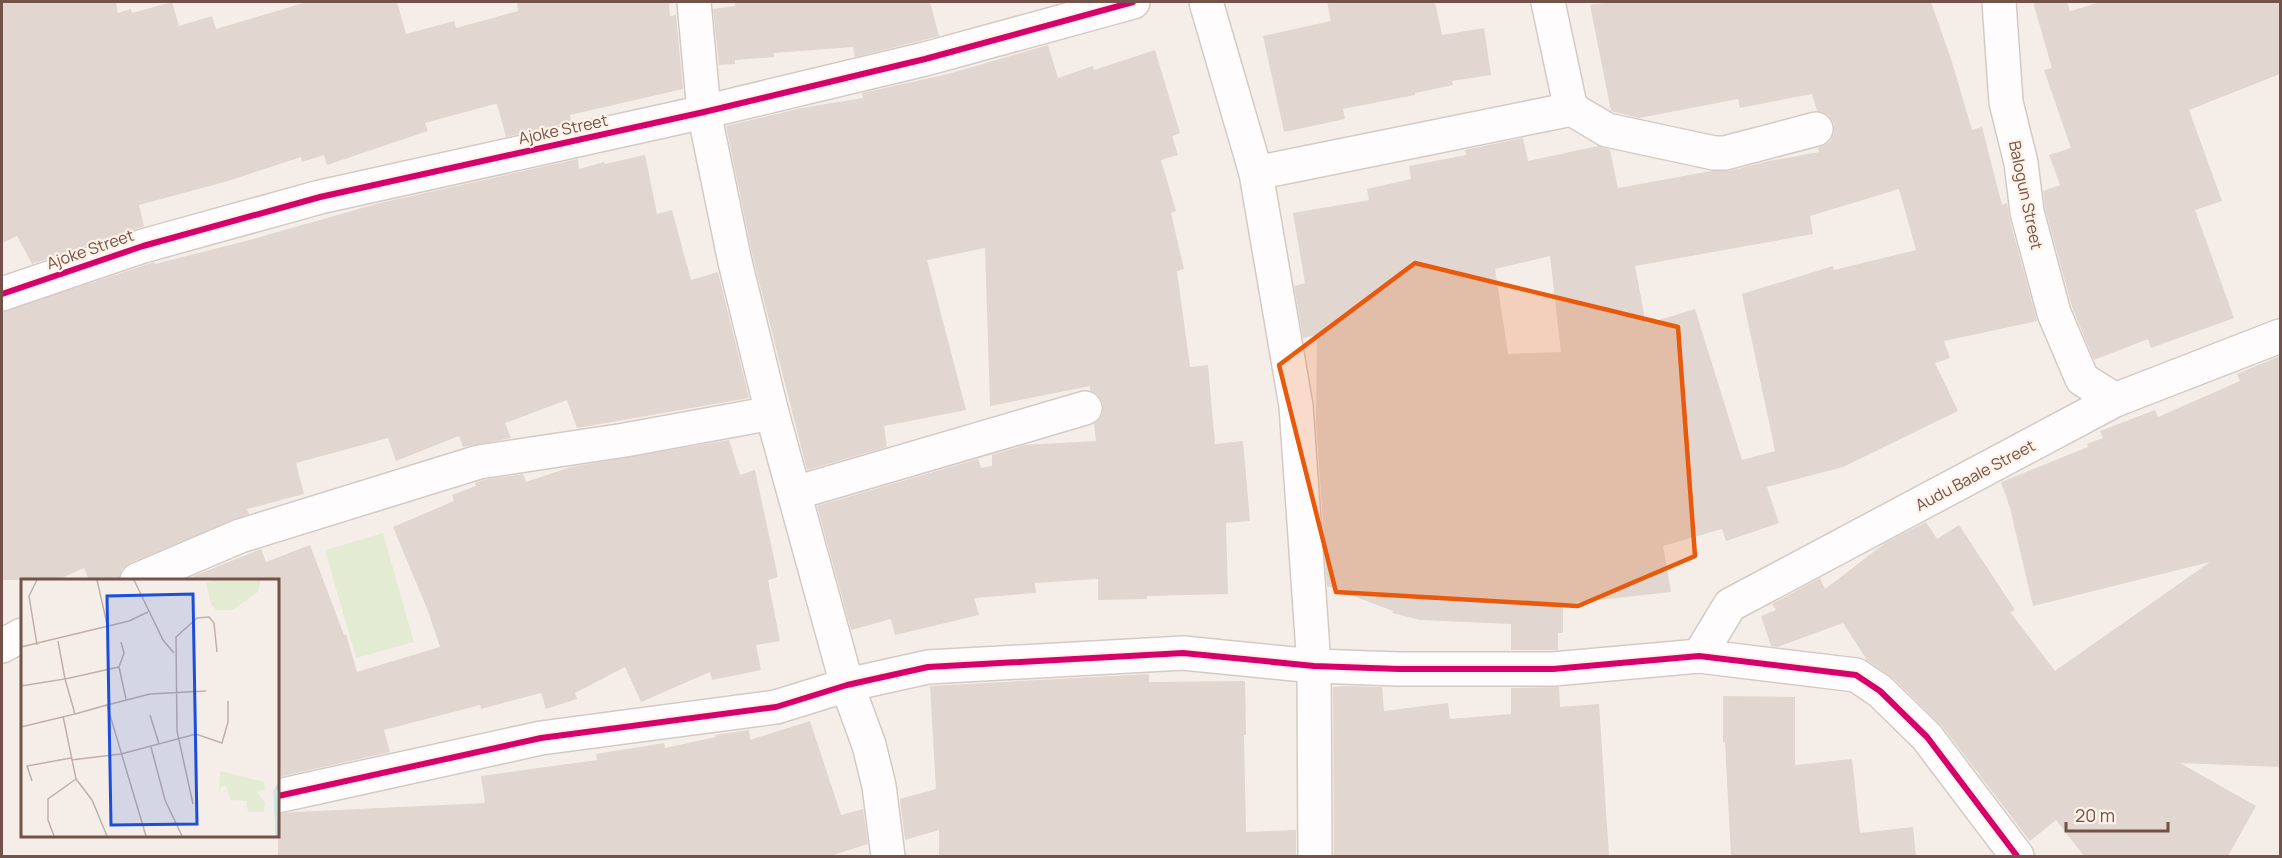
<svg xmlns="http://www.w3.org/2000/svg" width="2282" height="858" font-family="Manrope,sans-serif">
<style>
.green{fill:#e4ebd3}
.building{fill:#e1d6d0;fill-rule:evenodd}
.lines{fill:none;stroke-linecap:round;stroke-linejoin:round}
.street-casing{stroke:#d4cac5;stroke-width:36}
.street{stroke:#fefcfc;stroke-width:33}
.cycleway-casing{stroke:#fef2e8;stroke-width:10}
.cycleway{stroke:#d6006c;stroke-width:6}
.marked{fill:#e8590c;fill-opacity:0.2;stroke:#e8590c;stroke-width:4.5;stroke-linejoin:round}
.labels{text-anchor:middle;dominant-baseline:central;stroke-width:4.5;stroke-linejoin:round;paint-order:stroke}
.street-label{font-size:16px;fill:#725249;stroke:#fef2e8}
.inset-river{fill:none;stroke:#cae6e5;stroke-width:3}
.inset-road{fill:none;stroke:#c1b0a8;stroke-width:1.5}
.view{fill:#1d4ed8;fill-opacity:0.15;stroke:#1d4ed8;stroke-width:3}
.inset-edge{fill:none;stroke:#725249;stroke-width:3}
</style>
<rect width="100%" height="100%" fill="#f5eee8"/>
<polygon class="green" points="383,533 414,642 356,658 325,550"/>
<g class="building">
<polygon points="2,2 116,2 118,13 131,9 132,13 172,2 179,26 212,16 216,29 307,2 397,2 406,34 454,21 456,28 518,11 517,2 669,2 670,16 676,15 683,89 570,115 571,122 506,137 497,104 491,105 425,123 428,131 327,165 324,155 302,162 301,157 228,181 139,205 144,226 32,264 17,236 2,243"/>
<polygon points="735,2 930,2 939,36 855,57 853,47 774,53 774,57 735,60 735,64 719,65 713,9 735,6"/>
<polygon points="1327,2 1435,2 1442,35 1484,28 1491,75 1452,81 1453,85 1415,93 1415,95 1343,109 1345,119 1284,132 1263,36 1331,21"/>
<path d="M1610 2H1931L1952 62 1972 130 1982 127 2002 205 2007 203 2009 217 2037 321 1944 341 1950 358 1935 363 1958 411 1843 467 1767 487 1779 523 1726 541 1722 529 1663 546 1671 592 1563 604V633H1558V650H1511V624L1420 620 1392 613 1393 611 1327 586 1325 560 1329 550 1325 551 1316 422 1317 335 1303 338 1294 286 1305 283 1293 213 1369 200 1367 189 1411 179 1409 166 1466 155 1465 150 1523 138 1528 161 1598 146 1610 150 1618 188 1711 171H1730L1769 161 1819 152 1818 148 1830 142 1834 133V124L1829 115 1817 111 1812 94 1740 108 1738 99 1639 118 1611 111 1590 5ZM1899 189 1916 250 1834 270 1833 266 1742 294 1775 451 1742 460 1695 309 1646 324 1635 266 1813 234 1810 216ZM1550 256 1561 352 1508 354 1495 269Z"/>
<polygon points="2033,2 2067,2 2070,11 2101,2 2280,2 2280,74 2189,110 2222,201 2195,210 2234,318 2151,348 2148,339 2094,360 2072,307 2045,208 2043,191 2060,185 2049,155 2071,148 2044,70 2052,68"/>
<polygon points="1048,45 1058,78 1093,66 1094,70 1155,50 1180,133 1172,136 1178,155 1161,160 1176,211 1171,213 1184,269 1177,271 1190,367 1208,365 1215,444 1243,441 1250,521 1226,523 1228,594 1147,596 1147,599 1098,600 1098,579 1035,583 1036,593 974,598 979,615 895,635 891,619 851,630 817,506 978,459 981,468 992,466 992,455 1024,445 1096,441 1094,424 1099,420 1103,413 1103,403 1098,395 1090,390 1090,386 990,406 985,248 927,260 966,410 884,426 887,447 807,470 753,258 726,126 802,108 863,98 862,93 948,74"/>
<polygon points="645,155 657,214 672,210 691,280 718,272 749,398 577,428 567,400 505,423 511,438 463,447 459,436 396,461 388,438 296,463 304,494 247,509 249,514 130,563 122,569 119,580 89,580 84,568 57,580 2,580 2,312 149,264 154,262 155,264 246,241 376,204 578,159 579,169 604,162 605,164"/>
<polygon points="2280,356 2280,767 2180,763 2256,806 2228,856 2084,856 2056,820 2030,841 1942,726 1893,678 1867,660 1843,623 1777,647 1771,646 1761,616 1776,610 1772,604 1820,578 1825,589 1885,543 1926,522 1937,539 1959,525 2015,610 2010,612 2055,671 2210,562 2033,606 2010,508 2001,482 2088,447 2087,444 2103,438 2100,431 2155,410 2158,417 2240,381 2237,374"/>
<polygon points="729,440 740,475 755,470 778,577 768,580 780,641 756,645 761,670 712,680 710,672 641,702 625,667 575,693 577,699 546,709 541,693 481,709 480,705 384,730 390,752 278,777 278,580 184,580 261,549 266,562 310,545 344,635 346,634 357,672 440,647 428,611 393,527 454,501 452,495 476,486 475,483 483,480 523,474 526,482 571,467"/>
<polygon points="1149,674 1149,682 1245,681 1246,735 1244,735 1246,832 1296,830 1296,856 939,856 939,830 905,840 900,799 936,789 930,686"/>
<polygon points="1345,686 1382,687 1384,711 1448,703 1450,719 1511,714 1511,688 1559,687 1560,707 1599,704 1609,856 1334,856 1333,687"/>
<polygon points="1723,696 1795,697 1795,765 1852,759 1860,833 1913,827 1916,856 1731,856 1725,742 1723,742"/>
<polygon points="810,721 841,815 863,809 868,844 830,856 278,856 278,814 295,812 485,803 481,776 597,760 596,754 664,743 665,748 716,737 715,735 749,730 750,740"/>
</g>
<g class="lines">
<g class="street-casing">
<g id="street">
<polyline points="694,2 704,112 735,262 772,413 847,685 869,745 879,786 888,856"/>
<polyline points="1206,2 1256,173 1296,406 1314,666 1315,856"/>
<polyline points="1999,2 2006,102 2021,163 2027,212 2054,313 2082,379 2115,400"/>
<polyline points="1570,108 1607,130 1714,153 1725,153 1816,129"/>
<polyline points="1256,173 1567,110 1570,105 1548,2"/>
<polyline points="2,294 143,246 320,197 704,112 925,59 1133,2"/>
<polyline points="795,493 1085,408"/>
<polyline points="137,580 240,536 479,462 625,440 772,413"/>
<polyline points="2,646 22,635"/>
<polyline points="1699,656 1730,605 2115,400 2280,336"/>
<polyline points="278,796 541,738 776,707 847,685 928,667 1183,653 1314,666 1399,669 1553,669 1699,656 1856,675 1880,691 1927,737 2017,856"/>
</g>
</g>
<use href="#street" class="street"/>
<g class="cycleway-casing">
<g id="cycleway">
<polyline points="2,294 143,246 320,197 704,112 925,59 1133,2"/>
<polyline points="278,796 541,738 776,707 847,685 928,667 1183,653 1314,666 1399,669 1553,669 1699,656 1856,675 1880,691 1927,737 2017,856"/>
</g>
</g>
<use href="#cycleway" class="cycleway"/>
</g>
<path class="marked" d="M1415 263 1678 327 1695 556 1578 606 1336 592 1279 365Z"/>
<g class="labels">
<g class="street-label">
<text transform="translate(563 129) rotate(-12)">Ajoke Street</text>
<text transform="translate(2026 195) rotate(78)">Balogun Street</text>
<text transform="translate(90 249) rotate(-19)">Ajoke Street</text>
<text transform="translate(1975 475) rotate(-28)">Audu Baale Street</text>
</g>
</g>
<g transform="translate(21 579)">
<rect width="258" height="258" fill="#f5eee8"/>
<path d="M192 1H240L237 13 211 31H195L190 25 185 4ZM199 192 243 203 244 210 236 213 244 224 243 233H227L225 222 210 221 205 207 200 208 198 216Z" fill="#e4ebd3"/>
<path class="inset-river" d="M256 257 254 212 258 204"/>
<path class="inset-road" d="M16 1 8 17 16 66M76 1 86 45M113 1 142 61 153 74M0 68 108 42 127 33M98 88 103 74 100 63M0 107 44 100 37 62M86 126 129 115 185 112M54 135 86 126 125 257M129 136 138 165M42 137 55 200 71 221 86 257M0 148 54 135 44 100 98 88 105 120M130 168 144 221 161 257M50 181 100 175 175 155 201 164 207 143V122M11 202 6 187 50 179M172 225 156 152 155 58 176 39 188 38 193 44 196 73M33 257 27 241V220L55 200"/>
<path class="view" d="M172 15 176 245 90 246 86 17Z"/>
<rect width="258" height="258" class="inset-edge"/>
</g>
<rect width="2282" height="858" fill="none" stroke="#725249" stroke-width="6"/>
<path d="M2066 822v9h102v-9" fill="none" stroke="#725249" stroke-width="3"/>
<text x="2075" y="822" font-size="18" fill="#725249" stroke="#fef2e8" stroke-width="4.5" paint-order="stroke">20 m</text>
</svg>
